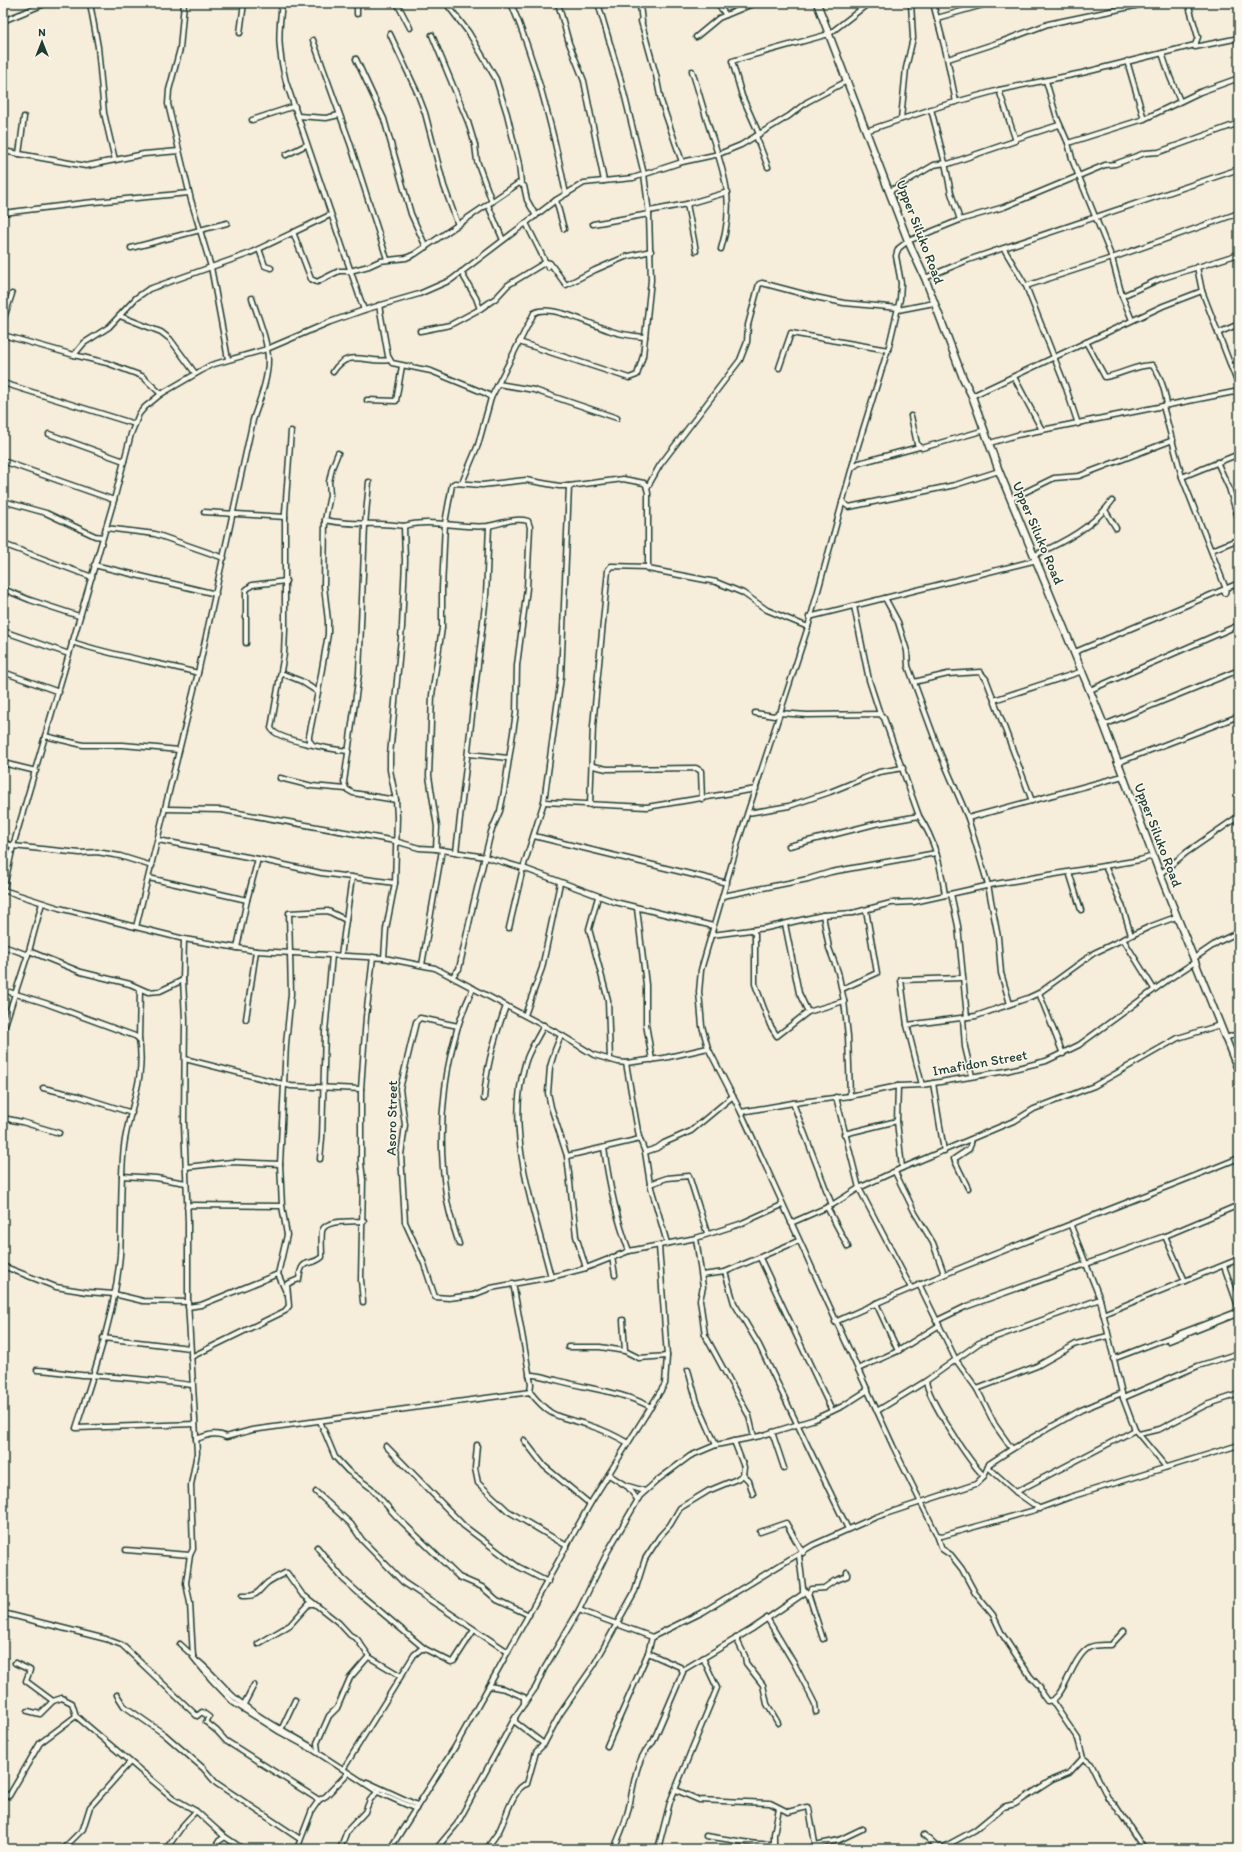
<svg xmlns="http://www.w3.org/2000/svg" width="1242" height="1852" font-family="Itim,sans-serif">
<style>
.lines{fill:none;stroke-linecap:round;stroke-linejoin:round}
.minor-casing{stroke:#1f3d34;stroke-width:7}
.primary-casing{stroke:#1f3d34;stroke-width:9}
.minor{stroke:#fbf7ec;stroke-width:4}
.primary{stroke:#fbf7ec;stroke-width:6}
.labels{text-anchor:middle;dominant-baseline:central;stroke-width:3;stroke-linejoin:round;paint-order:stroke}
.street-label{font-size:14px;fill:#1f3d34;stroke:#fbf7ec}
</style>
<rect width="100%" height="100%" fill="#f6edda"/>
<filter id="ink" filterUnits="userSpaceOnUse"><feTurbulence type="fractalNoise" baseFrequency=".025" numOctaves="2"/><feDisplacementMap in="SourceGraphic" scale="8" xChannelSelector="R" yChannelSelector="G"/><feConvolveMatrix kernelMatrix="1 2 1 2 8 2 1 2 1" color-interpolation-filters="sRGB"/></filter>
<g filter="url(#ink)">
<g class="lines">
<g class="minor-casing">
<g id="minor">
<polyline points="90,3 98,47 104,113 115,160"/>
<polyline points="184,3 180,49 169,90 168,104 191,200 211,267 228,359"/>
<path d="M282 3C278 36 278 49 286 82L364 310"/>
<polyline points="357,3 357,14"/>
<polyline points="397,3 410,28"/>
<polyline points="446,3 469,33 496,79 507,114 519,164 521,183"/>
<path d="M511 3C537 65 553 128 566 194"/>
<polyline points="558,3 569,43 584,81 604,181"/>
<polyline points="717,3 726,15"/>
<polyline points="933,3 946,53 956,102"/>
<polyline points="640,5 642,22"/>
<polyline points="937,18 990,3"/>
<polyline points="3,21 47,3"/>
<polyline points="641,21 656,75 661,101 682,162"/>
<polyline points="240,33 244,3"/>
<polyline points="390,34 417,92 425,113 444,186 458,225"/>
<polyline points="432,35 468,122 475,145 477,161 492,202"/>
<polyline points="696,37 719,18 755,3"/>
<polyline points="313,40 350,143 387,259"/>
<polyline points="1196,44 1195,47 1239,38"/>
<polyline points="1162,53 1170,77 1180,101"/>
<polyline points="356,59 384,119 411,214 426,247"/>
<polyline points="948,59 1003,41 1048,24 1149,3"/>
<polyline points="1127,61 1144,119"/>
<path d="M692 71C698 89 703 108 709 127 724 173 736 200 721 249"/>
<polyline points="1046,81 1057,118 1068,143 1073,162 1112,258 1122,296 1132,320"/>
<polyline points="931,109 945,163 948,164 1015,141 1015,138 999,90"/>
<polyline points="298,116 326,118 339,115"/>
<polyline points="901,119 906,68 913,38 911,3"/>
<polyline points="252,120 295,106"/>
<polyline points="1239,123 1159,152 1145,153 1115,164 1105,165 1004,207 960,220 908,241 899,248 897,252 896,256 901,283 900,299 889,346 857,449 808,627 739,839 701,970 699,992 702,1026 708,1048 741,1112 893,1446 937,1535 942,1536 1035,1510 1070,1497 1239,1445"/>
<polyline points="866,131 941,106 999,90 1082,73 1195,45 1198,37 1188,3"/>
<polyline points="759,134 742,96 732,61 829,34 869,3"/>
<polyline points="756,136 768,167"/>
<polyline points="1015,139 1059,125"/>
<polyline points="1068,143 1144,119 1200,92 1239,78"/>
<polyline points="3,151 86,166 144,154 179,151"/>
<polyline points="19,154 24,117"/>
<polyline points="286,155 306,145"/>
<polyline points="890,191 934,165 945,163 951,193 960,220"/>
<polyline points="556,200 564,229"/>
<polyline points="687,204 696,251"/>
<polyline points="488,205 503,240"/>
<polyline points="649,211 687,204 728,192"/>
<polyline points="3,213 84,203 189,193"/>
<polyline points="526,223 548,267"/>
<polyline points="593,224 649,214"/>
<polyline points="293,232 311,279 317,282 339,271 350,271 369,266 380,261 406,258 415,254 519,183 524,186 527,200 536,216"/>
<polyline points="131,248 227,223"/>
<polyline points="259,249 265,266 271,268"/>
<polyline points="1004,249 1026,286 1112,258 1239,213"/>
<polyline points="1197,267 1202,291 1239,387"/>
<polyline points="461,272 476,298 480,309 496,298 508,285 546,262 550,263 566,285 595,270 625,257 651,251"/>
<polyline points="925,278 968,260 1239,169"/>
<polyline points="1026,286 1065,385 1078,424"/>
<polyline points="1122,296 1160,279 1239,254"/>
<polyline points="379,305 388,356 392,363 431,371 487,394 491,398 478,445 462,483"/>
<polyline points="898,310 934,303"/>
<polyline points="120,316 161,332 170,339 195,373"/>
<polyline points="3,321 12,294"/>
<polyline points="420,331 450,325 480,309"/>
<polyline points="1218,333 1239,324"/>
<polyline points="3,335 74,355"/>
<polyline points="519,342 629,378 637,375 643,356 651,280 649,214 644,174 621,81 598,3"/>
<path d="M1086 342 1105 377C1121 375 1135 365 1152 365 1161 376 1165 391 1167 405"/>
<polyline points="1231,367 1239,363"/>
<polyline points="779,368 791,333 888,350"/>
<path d="M333 372C349 347 366 364 389 360"/>
<polyline points="1014,377 1042,430"/>
<polyline points="3,383 135,424"/>
<polyline points="498,384 534,390 617,418"/>
<polyline points="161,394 142,376 107,363 74,355 84,343 109,327 136,298 149,289 248,254 330,215"/>
<polyline points="972,396 1163,306 1202,291"/>
<path d="M491 398 534 313C550 303 594 326 611 331 622 335 634 336 645 337"/>
<polyline points="367,400 396,401 402,366"/>
<polyline points="1163,406 1182,477 1226,589 1225,593"/>
<polyline points="911,416 917,444 922,448 985,430"/>
<path d="M291 431 285 513V629L284 654 271 728C275 740 336 750 348 751"/>
<polyline points="49,434 124,461"/>
<polyline points="990,443 1017,435 1239,391"/>
<polyline points="3,461 114,500"/>
<polyline points="1217,462 1229,488 1239,521"/>
<polyline points="852,468 859,463 919,447"/>
<polyline points="1182,477 1239,454"/>
<polyline points="369,482 365,525 359,674 344,782 346,789 353,793 396,800"/>
<polyline points="647,488 660,465 740,360 747,342 748,325 759,284 762,283 815,297 844,303 899,308"/>
<polyline points="1011,499 1054,478 1079,476 1173,440"/>
<polyline points="3,501 46,513 95,536 103,537"/>
<polyline points="842,502 849,507 955,485 999,471"/>
<polyline points="1105,510 1116,528"/>
<polyline points="204,512 285,517"/>
<path d="M325 520C351 526 377 522 404 526"/>
<polyline points="106,528 155,534 224,558"/>
<polyline points="3,544 92,577"/>
<polyline points="1212,550 1239,539"/>
<path d="M1035 555C1064 542 1093 527 1112 501"/>
<polyline points="94,565 216,594"/>
<polyline points="3,589 30,600 79,616"/>
<polyline points="885,598 898,622 907,651 908,666 940,753 968,818 988,885 998,937 1001,973 1010,1004"/>
<polyline points="854,606 869,680 880,714"/>
<polyline points="809,617 1037,560"/>
<polyline points="3,631 69,654"/>
<path d="M72 642C113 656 156 662 198 673"/>
<polyline points="246,643 246,590 252,585 286,581"/>
<polyline points="1075,652 1239,583"/>
<polyline points="3,672 59,692"/>
<polyline points="281,673 301,681 318,692"/>
<polyline points="914,682 948,674 980,672 986,679 994,700 1083,671"/>
<polyline points="1090,690 1239,625"/>
<polyline points="994,700 1032,801"/>
<path d="M755 713 774 716 779 713 807 715 880 714 884 718 919 816C935 840 941 867 945 895"/>
<polyline points="1104,725 1239,670"/>
<polyline points="45,736 83,745 123,745 179,750"/>
<polyline points="312,744 309,740 309,736 318,692 328,634 328,621 324,586 325,520 330,495 329,482 332,468 338,453"/>
<polyline points="469,754 508,758"/>
<polyline points="3,763 36,771"/>
<polyline points="1117,763 1239,716"/>
<polyline points="593,766 607,769 696,768 701,771 702,799"/>
<polyline points="280,778 312,786 346,789"/>
<polyline points="544,802 647,807 756,789"/>
<polyline points="590,805 593,726 608,570 611,566 647,567"/>
<polyline points="166,809 222,810 395,841 419,848 436,849 485,857 523,868 615,902 713,926"/>
<polyline points="748,813 789,806 830,792 879,772 903,768"/>
<polyline points="968,818 1123,776"/>
<polyline points="534,836 727,883"/>
<polyline points="158,840 258,859 321,873 395,883"/>
<polyline points="3,842 13,846 80,853 97,852 120,856 152,866"/>
<polyline points="789,846 875,824 919,816"/>
<polyline points="436,849 437,827 429,776 432,695 442,628 442,589 445,523 452,485 455,483 482,485 526,480 559,486 569,486 623,479 644,483 646,485 648,493 648,569 716,582 743,593 767,610 808,627"/>
<polyline points="456,852 486,596 489,526"/>
<polyline points="1105,866 1122,905 1131,935"/>
<polyline points="1069,872 1081,910"/>
<polyline points="1160,874 1187,852 1239,816"/>
<polyline points="149,878 247,900"/>
<polyline points="3,890 59,908 184,939 256,951 384,958 435,968 561,1035 594,1055 618,1062 626,1063 664,1058 708,1048"/>
<polyline points="3,892 13,846 114,500 131,434 139,414 145,407 161,394 211,365 267,349 330,322 364,310 419,294 451,280 556,200 584,183 633,178 682,162 719,154 741,145 789,116 807,102 847,81"/>
<polyline points="951,894 958,926 967,1017"/>
<polyline points="723,896 808,879 831,872 936,853"/>
<polyline points="598,897 589,929 608,1000 610,1060"/>
<polyline points="637,908 646,985 646,1024 652,1060"/>
<polyline points="823,915 829,948 838,972 844,1001 848,1036 850,1096"/>
<polyline points="785,924 799,993 808,1012"/>
<path d="M136 927 198 673 253 420C259 401 268 381 268 360 268 340 258 318 252 298"/>
<polyline points="509,928 523,868 544,802 561,677 569,486"/>
<polyline points="752,930 755,934 755,984 770,1025 777,1036 808,1012 844,1001"/>
<polyline points="712,935 766,928 823,915 853,913 891,903 914,902 995,884 1140,860 1153,856"/>
<polyline points="1123,939 1154,989"/>
<polyline points="3,946 28,955"/>
<polyline points="237,948 247,900 258,859"/>
<polyline points="29,951 81,972 130,984 148,992 160,991 183,980"/>
<polyline points="341,956 352,877"/>
<path d="M384 958 386 929 395 883 397 817 396 800 390 770V755L402 627 405 561 404 526C432 518 460 529 488 526 501 524 514 517 528 521L530 527 527 588 517 665 516 713 504 792 500 811 491 832 474 901 459 969 452 977"/>
<polyline points="1193,959 1218,942 1239,932"/>
<polyline points="422,965 442,850"/>
<polyline points="842,989 877,973 866,910"/>
<path d="M3 990 45 1003 135 1036 139 1039C146 1080 129 1107 124 1146 120 1182 122 1219 120 1255 115 1314 94 1373 76 1428L195 1424"/>
<polyline points="1039,993 1063,1054"/>
<polyline points="525,1015 542,968 560,883"/>
<polyline points="963,1018 965,1047 972,1076"/>
<polyline points="246,1019 256,951"/>
<path d="M544 1025C538 1038 528 1051 525 1064 505 1131 534 1211 551 1277"/>
<polyline points="907,1025 901,980 961,978"/>
<polyline points="458,1026 420,1018 416,1022 400,1089 405,1125 401,1155 405,1222 424,1264 435,1297 449,1298 473,1295 491,1288 551,1277 586,1268 629,1251 696,1238 740,1224 782,1205"/>
<polyline points="3,1031 29,951 42,903"/>
<polyline points="561,1035 555,1050 550,1067 548,1093 551,1107 567,1156 576,1236 586,1268"/>
<polyline points="1226,1038 1239,1033"/>
<polyline points="139,1039 140,990"/>
<polyline points="185,1059 291,1086 361,1089"/>
<polyline points="626,1063 639,1137 645,1152 650,1184 667,1243"/>
<polyline points="933,1083 944,1151"/>
<polyline points="922,1085 907,1025 976,1016 1028,998 1039,993 1094,953 1149,927 1176,917"/>
<polyline points="898,1086 897,1121 902,1168"/>
<polyline points="43,1088 78,1096 132,1113"/>
<polyline points="836,1097 859,1188 911,1288"/>
<path d="M484 1099C486 1067 495 1036 506 1006"/>
<polyline points="793,1103 832,1205"/>
<polyline points="741,1112 793,1103 850,1096 898,1086 922,1085 1006,1071 1046,1061 1079,1045 1169,979 1195,962"/>
<polyline points="3,1118 22,1122 59,1133"/>
<polyline points="844,1134 897,1121"/>
<path d="M604 1148C609 1184 616 1217 629 1251"/>
<polyline points="645,1152 657,1148 664,1143 691,1131 733,1096"/>
<polyline points="567,1156 640,1139"/>
<polyline points="320,1159 322,1138 325,1032 332,955"/>
<polyline points="186,1167 232,1162 280,1164"/>
<polyline points="895,1172 915,1213 933,1243 944,1274"/>
<polyline points="122,1176 156,1178 186,1183"/>
<polyline points="650,1184 667,1178 689,1176 707,1233"/>
<polyline points="968,1188 954,1159 969,1149 971,1144 970,1140"/>
<polyline points="187,1207 191,1205 282,1206"/>
<polyline points="827,1207 848,1247"/>
<polyline points="791,1223 832,1205 859,1188 902,1168 1016,1120 1034,1109 1094,1086 1178,1038 1220,1025"/>
<polyline points="1071,1226 1100,1299 1123,1398 1135,1430"/>
<polyline points="1165,1236 1185,1281"/>
<polyline points="696,1238 703,1287 700,1300 705,1335 749,1416 754,1437"/>
<path d="M459 1244C454 1228 448 1211 446 1194 436 1129 444 1048 473 988"/>
<polyline points="612,1257 615,1275"/>
<polyline points="760,1258 832,1411"/>
<polyline points="3,1266 56,1287 87,1292 114,1294 143,1301 188,1302"/>
<polyline points="1224,1266 1239,1309"/>
<polyline points="725,1272 734,1303 759,1345 848,1529"/>
<polyline points="702,1275 725,1272 798,1241"/>
<polyline points="513,1283 531,1384 530,1392"/>
<polyline points="919,1284 956,1360 977,1389 995,1425 1012,1449 1081,1410 1122,1393"/>
<polyline points="286,1292 278,1274 287,1235 282,1206 280,1164 286,1044 291,994 289,913 328,911 346,920"/>
<polyline points="363,1302 361,1280 363,1180 361,1163 361,1089 366,1017 373,957"/>
<polyline points="876,1303 898,1351"/>
<polyline points="188,1307 201,1305 278,1274"/>
<polyline points="1103,1314 1239,1259"/>
<polyline points="623,1320 625,1351"/>
<polyline points="936,1321 965,1307 1165,1236 1239,1205"/>
<path d="M835 1322C967 1261 1105 1213 1239 1158"/>
<polyline points="103,1338 190,1348"/>
<polyline points="1169,1341 1237,1314"/>
<polyline points="568,1347 600,1347 625,1351 639,1358 667,1356"/>
<path d="M191 1357 285 1311 289 1306 287 1284 299 1279C302 1256 309 1268 322 1257 322 1249 321 1239 322 1231 325 1219 353 1222 364 1221"/>
<polyline points="1113,1359 1239,1311"/>
<polyline points="858,1369 898,1351 938,1326"/>
<path d="M37 1370C52 1370 67 1374 82 1375 119 1376 155 1381 192 1385"/>
<polyline points="688,1370 697,1402 716,1445"/>
<path d="M529 1375C540 1374 546 1378 556 1380 588 1389 621 1391 651 1407"/>
<polyline points="977,1389 1037,1366 1076,1344 1108,1336"/>
<polyline points="1123,1398 1198,1366 1239,1353"/>
<polyline points="877,1411 926,1381"/>
<polyline points="320,1421 335,1457 348,1471 371,1488 396,1516 459,1577 482,1587 497,1600 529,1615"/>
<polyline points="772,1432 784,1468"/>
<polyline points="1139,1434 1160,1429 1206,1405 1239,1394"/>
<path d="M196 1439C206 1436 216 1431 226 1437L252 1430 530 1392C553 1421 559 1415 591 1426 604 1430 616 1436 628 1443"/>
<polyline points="524,1440 544,1466 590,1504"/>
<polyline points="477,1445 475,1468 478,1483 508,1511 567,1546"/>
<polyline points="386,1446 464,1526 517,1566 548,1582"/>
<polyline points="988,1467 1016,1492 1040,1509"/>
<polyline points="609,1475 628,1487 637,1499"/>
<polyline points="743,1475 749,1481 753,1494"/>
<path d="M984 1476C970 1463 928 1399 926 1381L979 1343 1100 1299"/>
<polyline points="628,1486 645,1491"/>
<polyline points="316,1492 351,1524 362,1540 403,1582 508,1652"/>
<polyline points="1016,1492 1135,1430 1166,1467"/>
<polyline points="760,1532 786,1523 803,1553"/>
<path d="M937 1535 942 1549 951 1555 962 1569 975 1593 993 1615 1002 1634 1030 1676 1040 1687 1042 1694 1047 1701C1064 1703 1071 1657 1090 1647 1096 1644 1104 1645 1111 1645L1124 1631"/>
<polyline points="317,1547 343,1579 362,1596 425,1649 451,1662 454,1661 474,1630"/>
<polyline points="126,1550 190,1555 193,1549 191,1485 197,1453 188,1302 188,1222 184,1124 185,1019 183,980 184,939"/>
<polyline points="190,1555 186,1583 190,1603 193,1657 211,1679 234,1703 280,1732 315,1751 378,1792 416,1809"/>
<polyline points="799,1555 803,1588 809,1596 823,1639"/>
<polyline points="808,1594 811,1589 824,1588 834,1581 847,1576 847,1572"/>
<path d="M242 1596C258 1597 257 1592 267 1583 272 1579 279 1576 285 1573H287L302 1594 339 1623 350 1635 357 1639 369 1656 350 1678 337 1708 329 1716 317 1743 318 1751"/>
<polyline points="579,1610 652,1637 703,1612 813,1545 876,1517 976,1484 984,1476 989,1464 1012,1449"/>
<polyline points="3,1613 106,1639 122,1645 197,1716 202,1712 209,1717 206,1722 217,1731 226,1741 319,1800"/>
<polyline points="767,1618 795,1665 815,1704 816,1712"/>
<polyline points="736,1638 745,1656 746,1663 763,1685 767,1704 778,1723"/>
<polyline points="180,1644 193,1656"/>
<polyline points="258,1644 290,1625 309,1604 314,1604"/>
<polyline points="369,1657 401,1676"/>
<path d="M199 1662C211 1672 221 1684 232 1695 255 1717 286 1731 313 1748"/>
<polyline points="15,1663 30,1670 26,1681 53,1701 62,1698 72,1703 76,1716 173,1798 196,1811 225,1837 243,1849"/>
<polyline points="683,1670 752,1629 803,1594 803,1588"/>
<polyline points="489,1686 505,1689 524,1697 524,1704"/>
<polyline points="117,1695 124,1706 164,1734 203,1768 216,1783 300,1839"/>
<polyline points="1052,1701 1078,1739 1083,1758"/>
<polyline points="244,1704 254,1685"/>
<polyline points="28,1711 40,1714 53,1701"/>
<polyline points="515,1719 515,1722 544,1744"/>
<polyline points="281,1730 295,1700"/>
<polyline points="607,1746 648,1653 652,1637"/>
<polyline points="344,1768 414,1655 421,1649 425,1649"/>
<polyline points="367,1782 417,1805"/>
<polyline points="676,1790 699,1800 770,1803 788,1812 807,1807 809,1808 816,1849"/>
<polyline points="3,1793 9,1796 40,1743 76,1716"/>
<polyline points="924,1835 937,1847 944,1847 951,1843 975,1830 1003,1807 1015,1804 1052,1780 1069,1773 1083,1758 1091,1764 1108,1798 1115,1805 1144,1849"/>
<polyline points="706,1836 757,1844 774,1844"/>
<polyline points="815,1845 839,1840 862,1829"/>
<polyline points="63,1849 83,1829 90,1807 130,1762"/>
<polyline points="166,1849 184,1824 196,1811"/>
<polyline points="214,1849 219,1841 225,1837"/>
<polyline points="297,1849 312,1810 319,1800 326,1796 347,1774"/>
<polyline points="340,1849 347,1831 365,1812 370,1800 379,1790"/>
<polyline points="390,1849 455,1747 590,1504 665,1384 667,1356 659,1246"/>
<polyline points="436,1849 457,1824 517,1714 536,1687 544,1669 579,1610 608,1551 640,1496 659,1479 690,1456 716,1445 760,1436 815,1419 843,1406 868,1390"/>
<path d="M487 1849C490 1843 495 1837 499 1831 505 1820 514 1786 527 1784L536 1752 544 1744 560 1714 594 1665 635 1591 645 1559 660 1536 670 1525 680 1508 708 1491 737 1479 743 1475 744 1467 734 1441"/>
<path d="M614 1849C619 1837 625 1824 628 1811 634 1788 634 1760 653 1742L683 1672 680 1667 648 1653"/>
<polyline points="658,1849 670,1802 717,1688 703,1658"/>
<polyline points="774,1849 774,1834 779,1808"/>
<polyline points="904,1849 906,1849"/>
</g>
</g>
<g class="primary-casing">
<polyline id="primary" points="817,3 908,241 925,278 963,378 972,396 999,471 1104,725 1160,874 1239,1072"/>
</g>
<use href="#minor" class="minor"/>
<use href="#primary" class="primary"/>
</g>
</g>
<g class="labels">
<g class="street-label">
<text transform="translate(920 232) rotate(69)">Upper Siluko Road</text>
<text transform="translate(1038 533) rotate(67)">Upper Siluko Road</text>
<text transform="translate(1158 835) rotate(69)">Upper Siluko Road</text>
<text transform="translate(980 1063) rotate(-10)">Imafidon Street</text>
<text transform="translate(392 1118) rotate(-89)">Asoro Street</text>
</g>
</g>
<rect width="1242" height="1852" fill="none" stroke="#fbf7ec" stroke-width="16"/>
<rect x="8" y="8" width="1226" height="1836" fill="none" stroke="#1f3d34" stroke-width="1.5" filter="url(#ink)"/>
<g transform="translate(42 42)" stroke="#fbf7ec" stroke-width="3" paint-order="stroke">
<path d="M0-3L7 15L0 10L-7 15Z" fill="#1f3d34"/>
<text y="-6" font-size="11" font-weight="bold" text-anchor="middle" fill="#1f3d34">N</text>
</g>
</svg>
